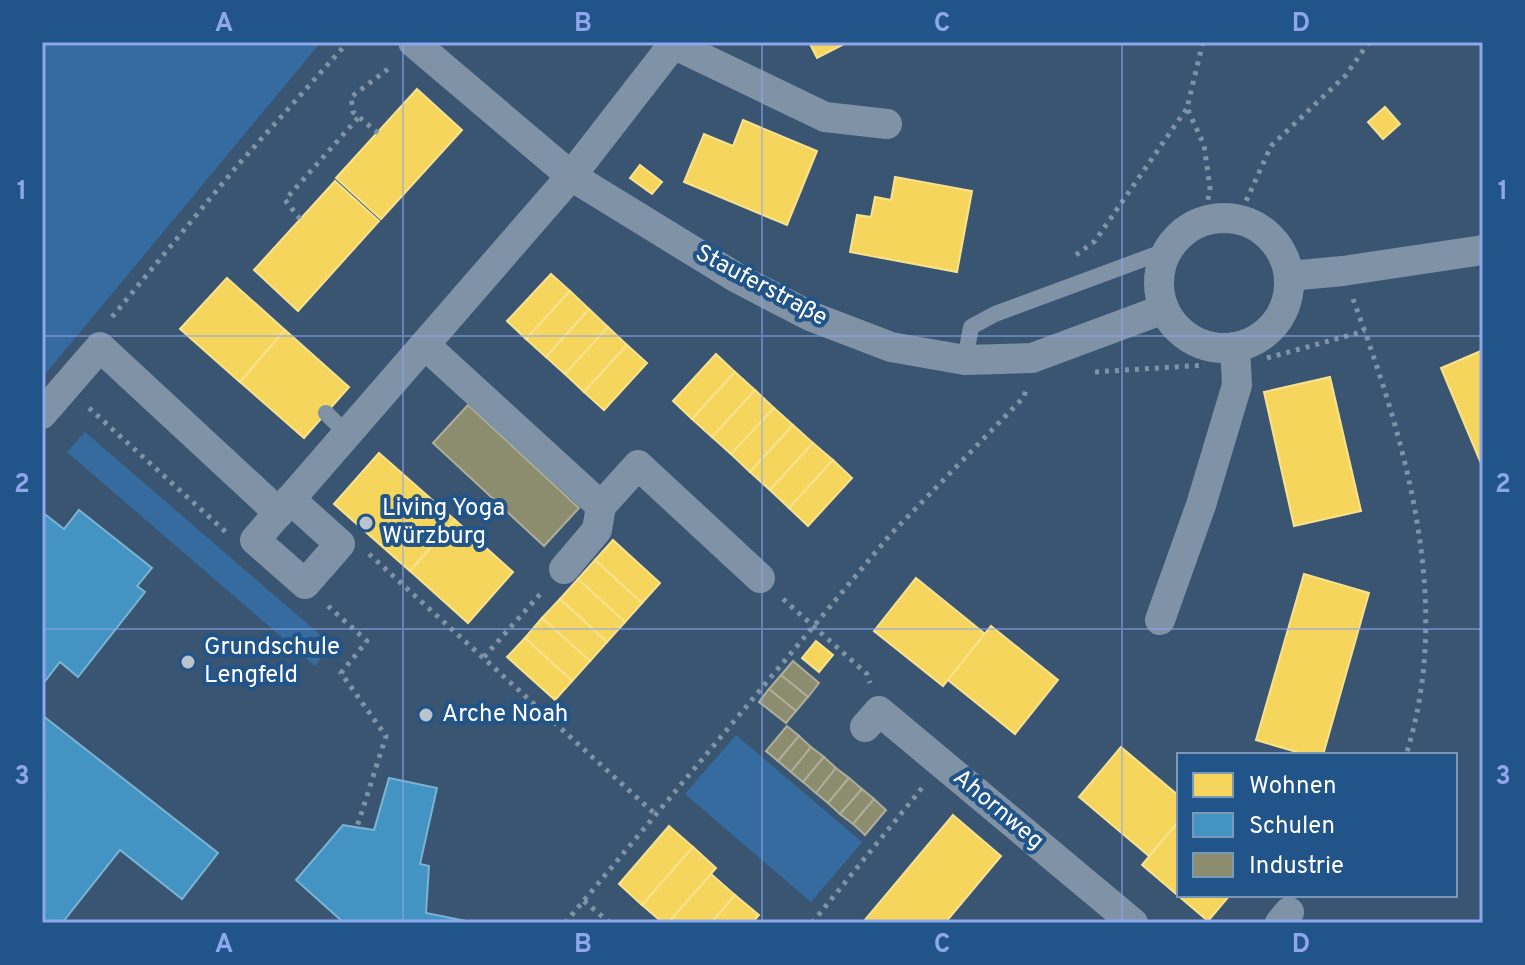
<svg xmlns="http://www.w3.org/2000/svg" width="1525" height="965" font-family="Overpass,sans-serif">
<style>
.green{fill:#366b9f}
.homes{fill:#f6d55c;stroke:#f9e28d;stroke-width:2}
.schools{fill:#4393c3;stroke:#7bb3d5;stroke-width:2}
.industry{fill:#8c8c6e;stroke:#aeae9a;stroke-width:2}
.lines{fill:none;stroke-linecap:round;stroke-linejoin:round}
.path{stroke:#8092a6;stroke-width:5;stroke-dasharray:4 6;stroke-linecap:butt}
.lane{stroke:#8092a6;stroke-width:16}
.street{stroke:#8092a6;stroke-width:30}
.grid{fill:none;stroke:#8ea6ec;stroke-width:2;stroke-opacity:0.55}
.poi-dot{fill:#bac4cd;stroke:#215489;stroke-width:3}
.labels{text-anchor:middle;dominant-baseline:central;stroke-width:8;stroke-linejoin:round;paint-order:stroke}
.street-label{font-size:24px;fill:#fff;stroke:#215489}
.poi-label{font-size:24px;fill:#fff;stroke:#215489;text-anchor:start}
.neatline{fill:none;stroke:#8ea6ec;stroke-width:3}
.grid-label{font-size:26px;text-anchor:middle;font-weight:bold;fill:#8ea6ec}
</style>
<rect width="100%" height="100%" fill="#395571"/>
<g class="green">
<polygon points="42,42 321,42 42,378"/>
<polygon points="85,432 332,645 315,666 67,452"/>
<polygon points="736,735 862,842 811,902 685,794"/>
</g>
<g class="homes">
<polygon points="809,42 848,42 817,58"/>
<polygon points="417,89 462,130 381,219 336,178"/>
<polygon points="1385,107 1400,124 1383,139 1368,122"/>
<polygon points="743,120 817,151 787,225 684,182 704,134 733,146"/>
<polygon points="640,165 662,182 652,194 630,178"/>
<polygon points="895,177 972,191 957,272 850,252 857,215 871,217 875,197 891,200"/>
<polygon points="335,181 379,221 298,311 254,270"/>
<polygon points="551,274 570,291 526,339 507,321"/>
<polygon points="227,278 285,330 240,382 180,329"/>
<polygon points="570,291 589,309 546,357 526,339"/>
<polygon points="589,309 608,327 565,374 546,357"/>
<polygon points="608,327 627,345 584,392 565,374"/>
<polygon points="285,330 349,387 304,438 240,382"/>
<polygon points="627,345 647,363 604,410 584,392"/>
<polygon points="1483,350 1483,468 1441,368"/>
<polygon points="716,354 735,372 692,419 673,401"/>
<polygon points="735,372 755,390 712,437 692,419"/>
<polygon points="1330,377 1361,511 1294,526 1264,392"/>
<polygon points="755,390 774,408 731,454 712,437"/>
<polygon points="774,408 793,425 750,472 731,454"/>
<polygon points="793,425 813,443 770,490 750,472"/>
<polygon points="813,443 833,460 789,508 770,490"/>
<polygon points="379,453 455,520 410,571 334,504"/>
<polygon points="833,460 852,478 808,526 789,508"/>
<polygon points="455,520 513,572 468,623 410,571"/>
<polygon points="613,540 660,583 642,603 595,560"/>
<polygon points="595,560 642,603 625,622 578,579"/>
<polygon points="1304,574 1369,593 1323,755 1307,755 1256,740"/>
<polygon points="916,578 985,634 943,686 874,631"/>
<polygon points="578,579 625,622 607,642 560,599"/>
<polygon points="560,599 607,642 590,661 542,618"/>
<polygon points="542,618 590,661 572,681 525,638"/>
<polygon points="991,626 1058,680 1015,734 948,680"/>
<polygon points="525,638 572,681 555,700 507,657"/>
<polygon points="816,641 833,655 819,672 802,658"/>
<polygon points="1121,747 1179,796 1179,821 1149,856 1079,797"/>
<polygon points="953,815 1001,856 945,923 867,923 864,921"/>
<polygon points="1179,821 1179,895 1230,895 1208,921 1142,865"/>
<polygon points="669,826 693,847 642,905 619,884"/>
<polygon points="693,847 716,868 668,923 663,923 642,905"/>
<polygon points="711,874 735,895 711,923 668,923"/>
<polygon points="735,895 759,915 752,923 711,923"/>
</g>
<g class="schools">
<polygon points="79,510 152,568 137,586 145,592 78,677 60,662 42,685 42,512 64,529"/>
<polygon points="42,715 218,853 182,899 120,850 62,923 42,923 42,798 45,794 42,792"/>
<polygon points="389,778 437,788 420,864 429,866 426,913 476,923 344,923 296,880 343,825 374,830"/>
</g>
<g class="industry">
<polygon points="468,405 579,508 544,546 433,443"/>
<polygon points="793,661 819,683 808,697 781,675"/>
<polygon points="781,675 808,697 796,711 769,689"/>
<polygon points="769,689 796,711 786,723 759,702"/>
<polygon points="787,726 799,736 778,761 766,751"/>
<polygon points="799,736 811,747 791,772 778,761"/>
<polygon points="811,747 824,757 803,782 791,772"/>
<polygon points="824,757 836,768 816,793 803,782"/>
<polygon points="836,768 849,778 828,803 816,793"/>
<polygon points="849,778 862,789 840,814 828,803"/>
<polygon points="862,789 874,799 853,824 840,814"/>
<polygon points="874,799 886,810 865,835 853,824"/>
</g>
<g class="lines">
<g class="path">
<polyline points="1203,42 1187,108 1204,145 1210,188 1204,221"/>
<polyline points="378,133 353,112 351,97 392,66"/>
<polyline points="300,219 285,200 358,118"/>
<polyline points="1238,219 1271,146 1346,75 1369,42"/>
<polyline points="1076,255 1095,241 1187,108"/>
<path d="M1353 299C1406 442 1454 604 1406 755"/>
<polyline points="112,317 237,166 348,42"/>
<polyline points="1267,358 1365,331"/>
<polyline points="1095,372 1205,365"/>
<polyline points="89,408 227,533"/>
<polyline points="369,554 655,814"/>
<polyline points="783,599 867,674 870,683"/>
<polyline points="328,606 367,641 341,673 386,736 357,827"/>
<polyline points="484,657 542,592"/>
<polyline points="584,901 610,923"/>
<polyline points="565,923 890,535 1024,397 1026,389"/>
<polyline points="812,923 922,788"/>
</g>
<g class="lane">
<polyline points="965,360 971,327 995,314 1168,250"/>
<polyline points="326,413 348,435"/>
</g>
<g class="street">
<polyline points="413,42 571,176 737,278 810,316 891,347 965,360 1032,358 1164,309"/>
<polyline points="673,44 825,117 887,124"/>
<circle cx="1224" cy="283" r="65"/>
<polyline points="1289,276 1343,271 1483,250"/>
<polyline points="426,346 601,506 638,465 760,578"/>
<polyline points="42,414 100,347 279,513"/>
<polyline points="290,499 340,544 305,584 255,540 571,176 675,42"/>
<polyline points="564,569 597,530 601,506"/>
<polyline points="1160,620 1201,505 1237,385 1235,347"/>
<polyline points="865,727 879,711 1133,923"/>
<polyline points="1280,923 1289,912"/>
</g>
</g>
<path class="grid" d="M403 42V923M762 42V923M1122 42V923M42 336H1483M42 629H1483"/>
<g class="poi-dot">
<circle cx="366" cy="523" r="8"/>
<circle cx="188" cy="662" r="8"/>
<circle cx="426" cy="715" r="8"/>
</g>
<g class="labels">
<g class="street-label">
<text transform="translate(761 286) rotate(28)">Stauferstraße</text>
<text transform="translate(998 810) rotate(40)">Ahornweg</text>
</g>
<g class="poi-label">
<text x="382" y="509">Living Yoga<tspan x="382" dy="28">Würzburg</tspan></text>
<text x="204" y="648">Grundschule<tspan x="204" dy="28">Lengfeld</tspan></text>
<text x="442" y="715">Arche Noah</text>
</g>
</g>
<rect width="1525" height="965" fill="none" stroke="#215489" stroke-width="88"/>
<rect x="1177" y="753" width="280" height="144" fill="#215489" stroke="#7a98b8" stroke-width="2"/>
<rect x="1193" y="773" width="40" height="24" fill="#f6d55c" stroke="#7a98b8" stroke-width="2"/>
<text x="1249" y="793" font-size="24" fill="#ffffff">Wohnen</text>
<rect x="1193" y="813" width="40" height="24" fill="#4393c3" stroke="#7a98b8" stroke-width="2"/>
<text x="1249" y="833" font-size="24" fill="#ffffff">Schulen</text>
<rect x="1193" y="853" width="40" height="24" fill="#8c8c6e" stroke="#7a98b8" stroke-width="2"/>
<text x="1249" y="873" font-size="24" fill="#ffffff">Industrie</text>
<rect x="44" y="44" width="1437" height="877" class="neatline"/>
<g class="grid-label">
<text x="224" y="31">A</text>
<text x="583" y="31">B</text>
<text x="942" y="31">C</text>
<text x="1301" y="31">D</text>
<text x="22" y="199">1</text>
<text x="1503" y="199">1</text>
<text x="22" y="492">2</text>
<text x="1503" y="492">2</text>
<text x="22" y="784">3</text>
<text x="1503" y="784">3</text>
<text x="224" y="952">A</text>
<text x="583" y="952">B</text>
<text x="942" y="952">C</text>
<text x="1301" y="952">D</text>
</g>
</svg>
